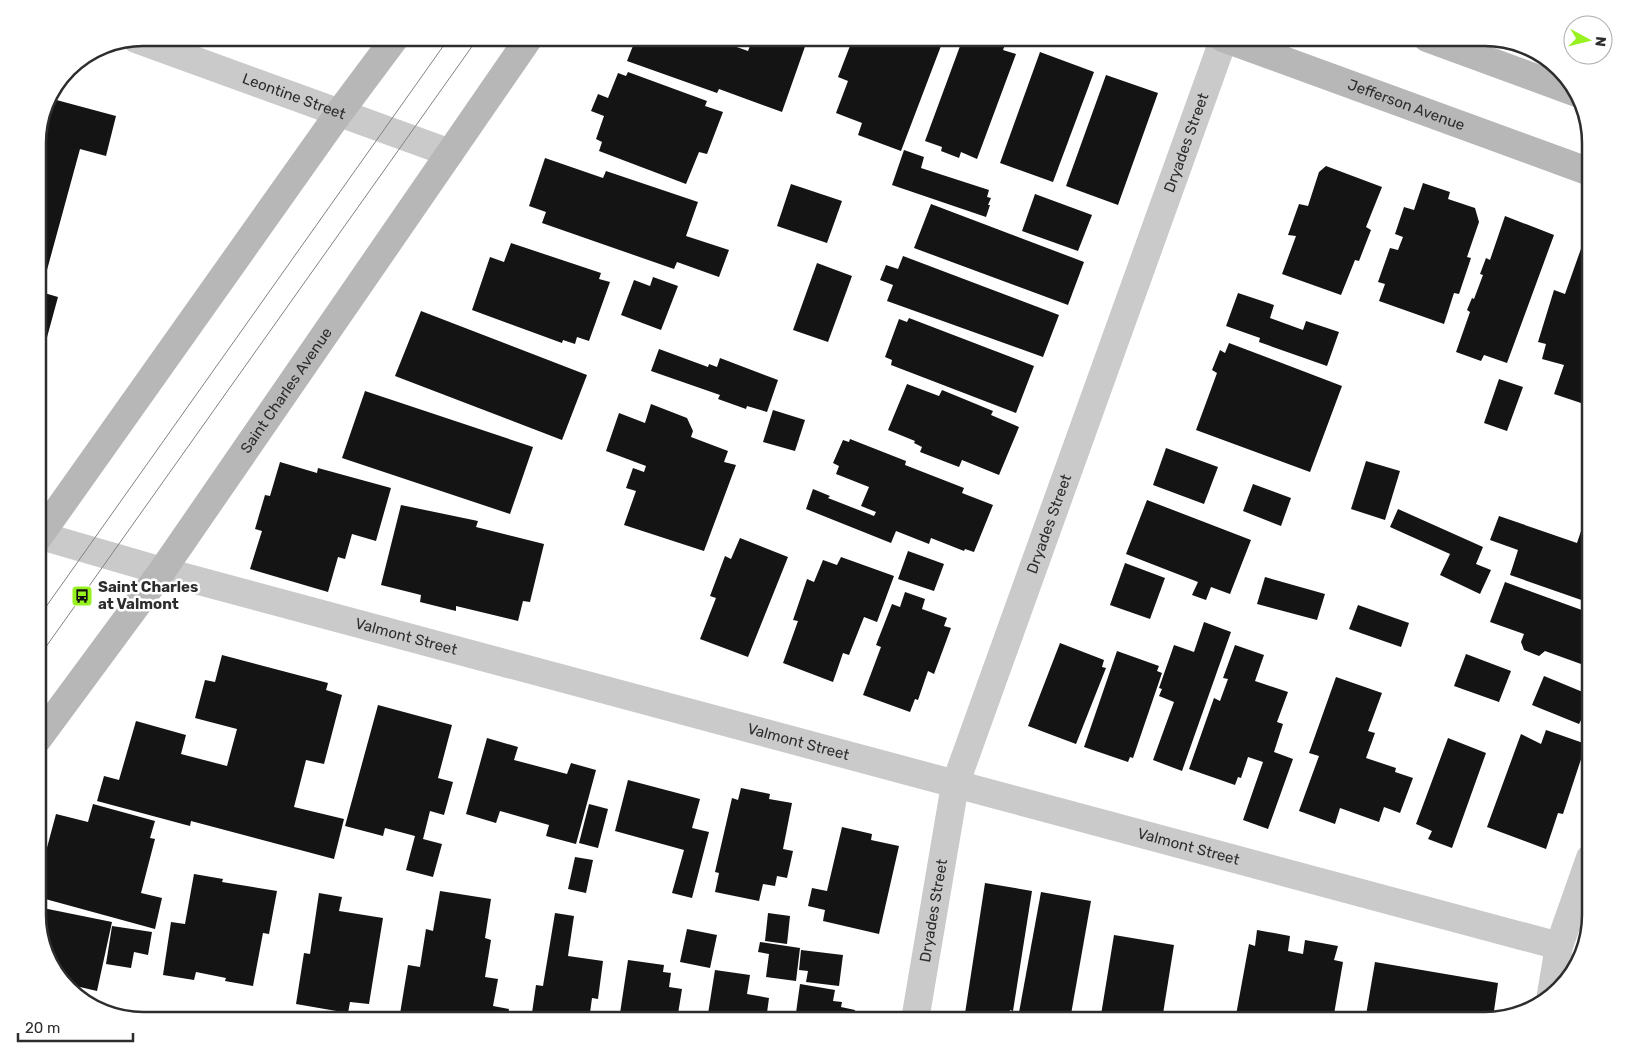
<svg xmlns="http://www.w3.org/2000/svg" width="1628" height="1058" font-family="Rubik,sans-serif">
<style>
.building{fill:#141414}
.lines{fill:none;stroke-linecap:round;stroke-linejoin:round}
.street{stroke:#cacaca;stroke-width:28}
.secondary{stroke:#b7b7b7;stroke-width:28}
.tram{stroke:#828282;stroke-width:1}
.labels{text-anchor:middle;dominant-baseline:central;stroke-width:5;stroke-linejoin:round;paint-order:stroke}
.street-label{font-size:15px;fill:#2d2d2d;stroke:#fff}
.poi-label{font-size:15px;font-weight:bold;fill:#2d2d2d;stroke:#fff;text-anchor:start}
.rim{fill:none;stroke:#2d2d2d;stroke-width:2.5}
</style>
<rect width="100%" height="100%" fill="#fff"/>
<g class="building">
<polygon points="636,38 718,38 717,40 748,51 753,38 808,38 782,112 719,89 717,93 627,61"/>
<polygon points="853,38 944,38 901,151 858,135 862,123 836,113 848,81 838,77"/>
<polygon points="963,38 1002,38 1007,39 1003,50 1016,54 977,159 961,152 959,158 941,151 942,147 925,141"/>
<polygon points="1040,52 1094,72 1053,182 1000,163"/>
<polygon points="628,72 707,101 705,106 723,112 707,154 699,152 686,184 599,151 602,142 596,139 604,116 591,111 598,94 608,98 618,73 626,76"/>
<polygon points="1106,75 1158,93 1118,205 1066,186"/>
<polygon points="49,98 116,116 106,156 80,149 41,292 58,297 43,352 38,351 38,136"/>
<polygon points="904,150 924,157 921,168 989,190 987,197 991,198 988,205 990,205 986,217 892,185"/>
<polygon points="545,158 603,178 606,171 698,202 686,236 729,250 719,277 677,262 674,269 542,223 546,212 529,206"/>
<polygon points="1326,166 1382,187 1366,227 1371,230 1359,261 1355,260 1341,295 1282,274 1296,236 1288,235 1299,204 1308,206 1319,172"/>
<polygon points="1423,183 1450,192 1448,199 1475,208 1479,222 1467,257 1471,258 1459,294 1454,293 1444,324 1379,301 1385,284 1378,282 1390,248 1398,250 1403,237 1395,234 1404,207 1414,210"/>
<polygon points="791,184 842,201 827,243 777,226"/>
<polygon points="1035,194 1092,215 1078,251 1022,231"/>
<polygon points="931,204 1084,262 1068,305 914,248"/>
<polygon points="1505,216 1554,235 1507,363 1484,355 1481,361 1456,352 1470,312 1467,310 1472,298 1474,299 1483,275 1480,274 1486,258 1490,260"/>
<polygon points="511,243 601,273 599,279 610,282 589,341 577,337 575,344 563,340 562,343 472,310 490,257 504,262"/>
<polygon points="1583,243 1590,245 1590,406 1554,394 1564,365 1542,359 1546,344 1538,342 1554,290 1565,294"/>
<polygon points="903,256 1059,315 1043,357 887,301 893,285 880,280 886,265 898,269"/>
<polygon points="817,263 852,276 828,342 793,330"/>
<polygon points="653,277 678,286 661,330 621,315 634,280 650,286"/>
<polygon points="1238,293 1274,305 1270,318 1303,330 1306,321 1339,332 1327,366 1259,342 1260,338 1226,326"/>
<polygon points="421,311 587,375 562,440 395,376"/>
<polygon points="909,318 1034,366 1016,413 891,365 892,360 885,357 899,319 907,322"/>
<polygon points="1229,343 1342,386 1310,472 1196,430 1217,373 1212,370 1220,350 1225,353"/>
<polygon points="659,349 708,367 709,364 717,367 720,358 778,380 767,412 747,406 746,409 718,399 720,395 651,371"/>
<polygon points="1499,379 1523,387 1507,431 1484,423"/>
<polygon points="907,384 939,396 942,390 993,411 991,415 1019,427 999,475 962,460 959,467 920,452 922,447 914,443 915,441 888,430"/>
<polygon points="365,391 533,447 510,514 342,458"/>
<polygon points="651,404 687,418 693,431 691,437 728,451 724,462 736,465 704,551 624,525 636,491 626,488 633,468 644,472 646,466 606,451 619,413 645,423"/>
<polygon points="773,410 805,420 795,451 763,442"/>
<polygon points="1590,437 1590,463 1582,460"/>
<polygon points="850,439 906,461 905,465 964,488 962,493 993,505 974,552 965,549 964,551 931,538 929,544 896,531 891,543 806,509 813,489 830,496 828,498 874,516 876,512 861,506 869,487 836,474 839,466 833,463 843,440 849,442"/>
<polygon points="1166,448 1218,467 1204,504 1153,485"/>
<polygon points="1366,461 1400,471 1385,520 1351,509"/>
<polygon points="280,462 317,473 318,468 391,488 376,541 352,534 345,559 338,557 328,592 250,569 262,531 255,529 265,495 270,496"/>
<polygon points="1253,484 1291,498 1281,526 1243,511"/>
<polygon points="1147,500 1251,540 1230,594 1211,587 1206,600 1192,595 1198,582 1126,554"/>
<polygon points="401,505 478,521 476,527 544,544 530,602 523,601 518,621 456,606 456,611 420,602 421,595 381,585"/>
<polygon points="1398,509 1483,547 1476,564 1491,570 1480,594 1440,575 1450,554 1390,527"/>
<polygon points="1499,516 1577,543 1585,519 1590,521 1590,603 1510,575 1518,550 1490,540"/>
<polygon points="740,538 788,557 748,657 700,639 716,598 710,596 725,556 731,559"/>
<polygon points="908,551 944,564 934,591 898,579"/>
<polygon points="841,557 894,576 877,622 864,617 849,655 843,653 833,682 783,663 798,621 793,620 807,579 814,582 823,560 837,565"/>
<polygon points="1125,563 1165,578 1150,619 1110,605"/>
<polygon points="1265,577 1325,594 1317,620 1257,604"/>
<polygon points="1505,582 1590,613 1590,656 1588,664 1583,662 1581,664 1545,651 1539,656 1524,650 1521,642 1524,634 1490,622"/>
<polygon points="905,592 925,599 922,609 947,618 944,626 951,628 934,674 928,671 918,700 915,699 910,712 863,695 881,647 876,645 892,604 900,607"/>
<polygon points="1358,605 1409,623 1401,647 1349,629"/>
<polygon points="1204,622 1231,632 1182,771 1153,760 1174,702 1159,696 1162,689 1159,688 1174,645 1194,652"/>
<polygon points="1060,643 1104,660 1102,667 1106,668 1076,744 1028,726"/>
<polygon points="1235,645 1264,655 1255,681 1288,692 1277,722 1283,724 1274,752 1293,759 1268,829 1243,820 1263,762 1248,757 1241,778 1238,777 1235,785 1189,769 1214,698 1220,701 1228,679 1223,678"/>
<polygon points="1117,651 1159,666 1157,671 1162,673 1133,758 1130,757 1128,762 1084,747"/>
<polygon points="1466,654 1511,671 1499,702 1454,686"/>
<polygon points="222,655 328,683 326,690 342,695 324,764 306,760 294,807 344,819 334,859 191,821 190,826 97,801 104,776 119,780 136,721 186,735 181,754 227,766 237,729 195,718 205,680 215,682"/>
<polygon points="1544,676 1590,695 1590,721 1582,718 1579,724 1532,705"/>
<polygon points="1336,677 1382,693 1368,731 1375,733 1366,758 1396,768 1395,772 1413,778 1400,813 1384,807 1379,822 1340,808 1335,824 1299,811 1319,756 1309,753"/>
<polygon points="378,705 452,725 438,778 453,782 444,815 430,811 423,839 442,844 433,877 406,870 415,836 385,828 383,836 345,826"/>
<polygon points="1546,730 1586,744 1563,814 1558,813 1546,849 1487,827 1521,734 1541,744"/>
<polygon points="487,738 518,747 514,760 567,774 571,763 596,770 576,844 546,836 549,825 500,811 496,823 466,814"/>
<polygon points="1448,738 1486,753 1452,848 1428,839 1432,831 1416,824"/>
<polygon points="628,780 700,799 692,828 709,832 692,898 672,893 684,850 615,831"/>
<polygon points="741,788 770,794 769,799 792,803 783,849 793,851 787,878 777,876 775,886 763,884 759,901 715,892 719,873 715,872 732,798 738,800"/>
<polygon points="93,804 155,821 150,838 155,839 141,893 162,898 155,929 38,897 38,869 41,870 56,814 88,822"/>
<polygon points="589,804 608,809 598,848 579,843"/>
<polygon points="842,827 872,834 871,840 899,846 879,934 823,921 825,910 808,906 812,888 827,891"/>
<polygon points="575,857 593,860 586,893 568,889"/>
<polygon points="194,874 223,879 222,882 277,891 269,934 263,933 253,986 225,981 226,978 196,972 194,980 163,975 171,922 185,924"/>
<polygon points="985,883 1032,891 1013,1011 1010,1010 1008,1020 964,1020"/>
<polygon points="440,891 491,899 485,938 491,940 485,977 498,979 493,1006 509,1009 507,1020 399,1020 408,965 420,967 426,929 433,931"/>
<polygon points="1041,892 1091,901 1070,1020 1034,1020 1018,1018"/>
<polygon points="319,893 342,897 339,911 383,918 369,1004 350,1002 348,1013 296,1004 304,953 310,954"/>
<polygon points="38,907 112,922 97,991 67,984 60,976 61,968 51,966 38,922"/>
<polygon points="555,913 574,916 568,956 603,961 598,999 592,998 589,1020 531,1020 536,985 543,986"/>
<polygon points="768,913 790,916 787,944 765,941"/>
<polygon points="112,926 152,932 148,955 134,952 131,968 106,964"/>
<polygon points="687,929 717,935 710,968 680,962"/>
<polygon points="1257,930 1290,936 1288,951 1303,954 1305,940 1338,946 1334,960 1343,962 1333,1020 1215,1020 1216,1012 1236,1015 1249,944 1255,946"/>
<polygon points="1114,935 1174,945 1162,1020 1137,1020 1101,1015"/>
<polygon points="760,942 800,948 796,981 766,977 769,954 758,952"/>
<polygon points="801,950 843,955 839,986 806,982 808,971 799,970"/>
<polygon points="628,960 664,965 663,972 671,973 669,987 682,989 677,1020 619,1020"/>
<polygon points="1375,962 1498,983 1493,1018 1485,1020 1398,1020 1366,1015"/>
<polygon points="715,970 750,975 747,994 769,998 766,1020 707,1020"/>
<polygon points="800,984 835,990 833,1001 842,1002 841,1007 855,1010 853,1020 795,1020"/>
</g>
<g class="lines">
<g class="street">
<path id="s1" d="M136 39 450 153"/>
<path id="s2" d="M38 535 162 571 1559 946"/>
<polyline points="1551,994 1559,946 1590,858"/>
<path id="s3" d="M915 1020 955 785 1224 38"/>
</g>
<g class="secondary">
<path id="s4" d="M1223 38 1590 172"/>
<polyline points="1427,38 1577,93"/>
<polyline points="38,538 339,113 395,38"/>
<path id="s5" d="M38 739 162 571 529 38"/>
</g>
<g class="tram">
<polyline points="38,618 449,38"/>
<polyline points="38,658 478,38"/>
</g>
</g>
<defs>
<g id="bus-square" transform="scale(1.125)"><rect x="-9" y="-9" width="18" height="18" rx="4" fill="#98f220" stroke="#fff"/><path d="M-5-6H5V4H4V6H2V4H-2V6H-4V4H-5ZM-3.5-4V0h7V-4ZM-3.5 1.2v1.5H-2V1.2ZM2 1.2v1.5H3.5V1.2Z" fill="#111"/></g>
</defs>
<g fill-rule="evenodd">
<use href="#bus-square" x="82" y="596"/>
</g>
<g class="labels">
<g class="street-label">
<text stroke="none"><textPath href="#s1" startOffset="168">Leontine Street</textPath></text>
<text stroke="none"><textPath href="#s4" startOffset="195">Jefferson Avenue</textPath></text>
<text stroke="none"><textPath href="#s3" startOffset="921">Dryades Street</textPath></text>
<text stroke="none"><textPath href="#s5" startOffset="428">Saint Charles Avenue</textPath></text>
<text stroke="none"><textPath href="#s3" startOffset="516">Dryades Street</textPath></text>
<text stroke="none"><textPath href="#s2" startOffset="382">Valmont Street</textPath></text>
<text stroke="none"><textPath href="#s2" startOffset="788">Valmont Street</textPath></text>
<text stroke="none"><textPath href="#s2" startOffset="1192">Valmont Street</textPath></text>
<text stroke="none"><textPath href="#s3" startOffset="111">Dryades Street</textPath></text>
</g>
<g class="poi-label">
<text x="98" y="587">Saint Charles<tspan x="98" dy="17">at Valmont</tspan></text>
</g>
</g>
<path d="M0 0H1628V1058H0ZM143 46H1485A97 97 0 0 1 1582 143V915A97 97 0 0 1 1485 1012H143A97 97 0 0 1 46 915V143A97 97 0 0 1 143 46Z" fill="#fff" fill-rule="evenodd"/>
<path class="rim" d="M143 46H1485A97 97 0 0 1 1582 143V915A97 97 0 0 1 1485 1012H143A97 97 0 0 1 46 915V143A97 97 0 0 1 143 46Z"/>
<g transform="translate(1588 40) rotate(97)"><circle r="24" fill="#ffffff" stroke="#ababab"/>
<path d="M0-4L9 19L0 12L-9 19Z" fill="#98f220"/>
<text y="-8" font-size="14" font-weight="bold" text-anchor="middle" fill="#2d2d2d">N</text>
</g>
<path d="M18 1033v8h115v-8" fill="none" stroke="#2d2d2d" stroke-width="2.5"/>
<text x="25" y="1033" font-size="15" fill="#2d2d2d" stroke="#ffffff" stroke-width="4" paint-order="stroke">20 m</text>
</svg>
